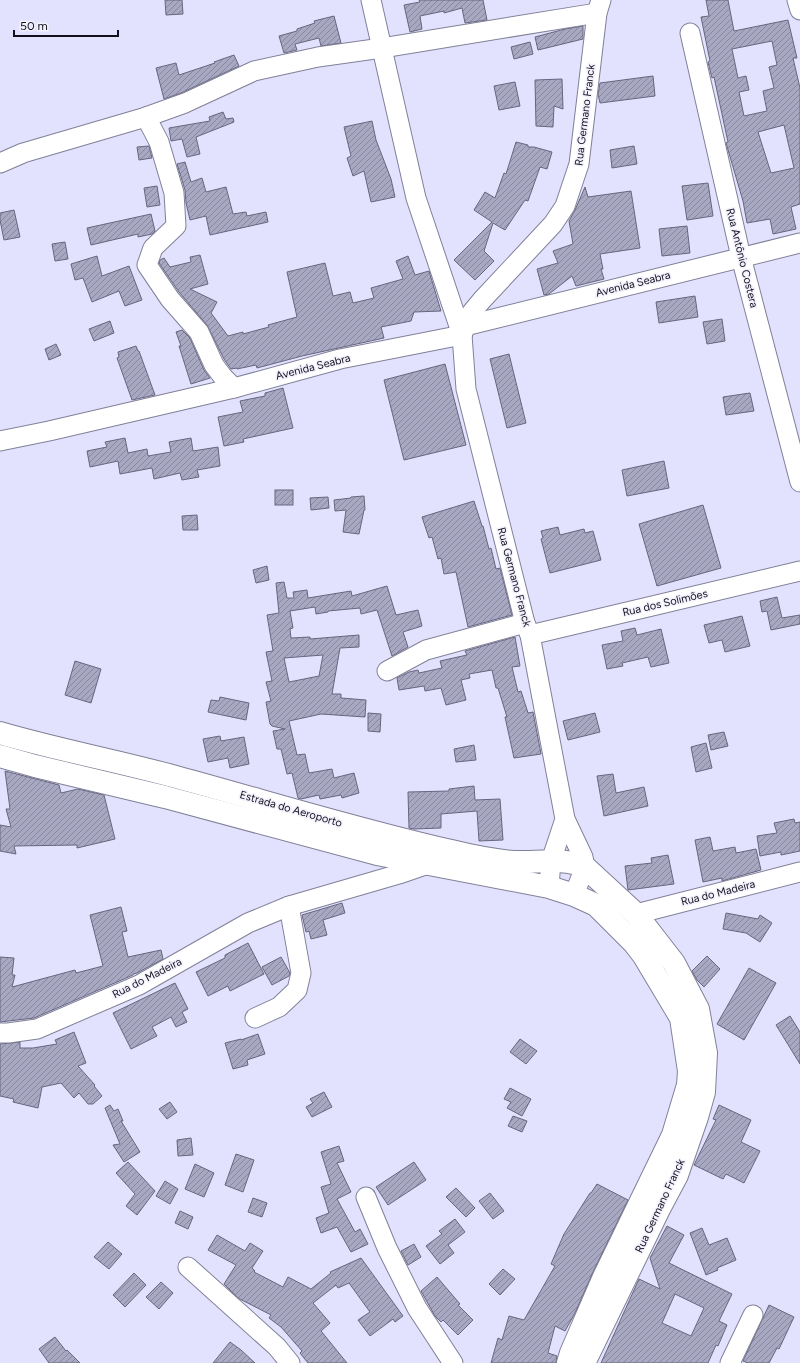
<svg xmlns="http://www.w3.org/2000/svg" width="800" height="1363" font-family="Figtree,sans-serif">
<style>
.building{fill:url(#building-hatch);stroke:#67667e;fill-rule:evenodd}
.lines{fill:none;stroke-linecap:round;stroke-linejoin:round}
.minor-casing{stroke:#818099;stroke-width:21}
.major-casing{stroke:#818099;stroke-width:24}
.minor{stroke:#fff;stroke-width:19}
.major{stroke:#fff;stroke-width:22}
.labels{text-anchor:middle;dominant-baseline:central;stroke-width:3;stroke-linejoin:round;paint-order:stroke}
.street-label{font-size:11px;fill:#12111b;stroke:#f2f1fd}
</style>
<defs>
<pattern id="building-hatch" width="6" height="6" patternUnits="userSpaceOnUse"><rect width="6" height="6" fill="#a8a8c2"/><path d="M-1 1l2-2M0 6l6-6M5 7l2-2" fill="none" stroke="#87879d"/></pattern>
</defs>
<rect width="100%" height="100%" fill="#e3e2fe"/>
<g class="building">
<polygon points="165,0 182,0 183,14 166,15"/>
<polygon points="419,0 483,0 487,20 465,23 462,8 444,13 444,11 420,16 422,29 410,32 404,5 420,2"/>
<path d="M706 0H728L734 31 788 20 797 58H793L800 88V204L791 207 796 229 773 234 770 219 747 223 743 201 726 143 728 142 714 77 712 78 708 62 710 61 701 17 709 16ZM772 41 777 65 769 67 774 88 763 91 767 111 744 116 739 92 749 90 746 76 738 78 732 49ZM784 125 794 168 771 173 758 132Z"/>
<polygon points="334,16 341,43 321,46 319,38 295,44 297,50 284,53 279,36 297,31 297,29 315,23 314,21"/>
<polygon points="583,26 583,39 538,50 535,37 565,29"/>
<polygon points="530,42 533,54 514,59 511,47"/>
<polygon points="234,55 239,66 181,93 164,99 156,68 176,63 179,75 215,63 214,62"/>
<polygon points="653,76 655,96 600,103 598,94 600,83"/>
<polygon points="562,79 563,109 554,106 553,127 536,126 535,80"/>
<polygon points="515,82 520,106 499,110 494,86"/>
<polygon points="223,112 226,119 233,118 234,122 196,137 200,154 187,157 182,139 171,141 169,128 210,121 209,117"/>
<polygon points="372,121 376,140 391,179 395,197 371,202 364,171 353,176 347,158 351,156 344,127"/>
<polygon points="516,142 528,145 528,147 534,147 552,152 547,169 540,167 528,201 525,200 505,230 493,223 484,251 494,261 475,280 454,260 492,222 474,210 485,192 495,198 504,173 506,174"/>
<polygon points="149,146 152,158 139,160 137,147"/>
<polygon points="634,146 637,164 612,168 610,150"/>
<polygon points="185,162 191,182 202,178 206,192 226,187 233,214 246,212 247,216 266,212 268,222 210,235 206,216 190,220 186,203 185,190 177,164"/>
<polygon points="708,183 713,216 687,220 682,186"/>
<polygon points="157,186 160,205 147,207 144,188"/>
<polygon points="585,187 588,197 631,191 640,248 600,254 603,269 601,269 604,279 576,286 572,276 549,294 544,295 537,269 558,263 553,251 573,244 569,221 575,210"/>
<polygon points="14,210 20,237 4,240 0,220 0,213"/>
<polygon points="151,214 155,231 152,234 138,237 138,234 91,245 87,228"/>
<polygon points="687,226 690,253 662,256 659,229"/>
<polygon points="65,242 68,259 55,261 52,244"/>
<polygon points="200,255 208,284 190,289 217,302 211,313 228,336 243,332 243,334 269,327 268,325 297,317 287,272 325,263 333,296 350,292 353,303 374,298 371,288 403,279 396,261 408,256 415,275 429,271 441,311 414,312 411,321 381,327 384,338 302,356 257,368 256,365 237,369 237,368 231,369 224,359 207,325 179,292 159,263 160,260 164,258 170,267 191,262 190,257"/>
<polygon points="97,256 102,276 129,266 142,300 125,306 119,291 92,302 83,278 75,280 71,264"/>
<polygon points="695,296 698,317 659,323 656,302"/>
<polygon points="722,319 725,341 707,344 703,322"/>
<polygon points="110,321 114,333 94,341 89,329"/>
<polygon points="182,330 190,338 204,370 210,378 191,384 179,346 181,346 176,332"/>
<polygon points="56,344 61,355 49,360 45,349"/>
<polygon points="136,346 138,351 139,351 155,395 132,400 117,358 119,357 118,352"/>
<polygon points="509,354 526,423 507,428 490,359"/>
<polygon points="445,364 466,445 404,460 384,380"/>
<polygon points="283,388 293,428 243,439 244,442 224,446 218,417 243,412 240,401 265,396 265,393"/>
<polygon points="750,393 754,411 726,415 723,397"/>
<polygon points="125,438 128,453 147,449 148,456 171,452 169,442 191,438 193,451 218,447 220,466 197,470 199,477 182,480 180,473 154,479 152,468 120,474 118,461 90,467 87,451 107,447 105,442"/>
<polygon points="664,461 669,488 627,496 622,470"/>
<rect x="275" y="490" width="18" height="15"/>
<polygon points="364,496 365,510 364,510 359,534 343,532 346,510 335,511 334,500 351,498 351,497"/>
<polygon points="328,497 329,508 311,510 310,498"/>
<polygon points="474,501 482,526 483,526 489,549 491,548 496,569 500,568 512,615 468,627 456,572 444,574 441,558 438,559 432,537 429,538 422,517"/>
<polygon points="703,505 721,568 657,586 639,524"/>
<polygon points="197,515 198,530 183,530 182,516"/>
<polygon points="558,527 560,535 584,529 585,533 593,531 601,560 550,573 541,539 543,538 541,531"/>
<polygon points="267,566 269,580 256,583 253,570"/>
<path d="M284 582 287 598H294L293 592 307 590 308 598 351 591 352 596 387 586 396 615 418 610 422 626 403 632 408 647 392 656 377 610 361 614 360 608 328 611V612L316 614 315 607 290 611 293 628 290 629 291 638 310 637V639L359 635V647L340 648 332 694H341V698L366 700 365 717 321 714 289 721 297 755 305 754 309 773 332 769 334 778 354 773 359 793 342 798 341 795 320 799 319 795 301 799 298 798 292 773 287 774 281 749H277L273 731 285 729 272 726 270 724 266 702 271 701 266 682 272 681 266 652 273 651 267 615 279 613 276 583ZM323 655 319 676 289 682 284 658Z"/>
<polygon points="777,597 782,618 800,615 800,624 771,630 767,611 762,612 760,601"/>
<polygon points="742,616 750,646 725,652 722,640 709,643 704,625"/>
<polygon points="635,628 637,635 661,629 669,663 651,667 648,657 622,663 623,666 607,669 602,645 623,641 621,631"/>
<polygon points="515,637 520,666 512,667 518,692 521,691 528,713 533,712 541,754 514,758 505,717 507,717 498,688 496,688 492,670 469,674 470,678 461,680 466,700 446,705 441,688 425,691 424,686 399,690 397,678 409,672 418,670 419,673 442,668 440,661 467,655 465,651"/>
<polygon points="75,661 101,669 91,703 65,695"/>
<polygon points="220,697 249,703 246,720 208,712 211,700 219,701"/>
<polygon points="368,713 381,714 380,732 368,731"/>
<polygon points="595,713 600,732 568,740 563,721"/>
<polygon points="724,732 728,746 711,750 708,735"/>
<polygon points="220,736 221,741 244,737 249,764 230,768 228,758 208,762 203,739"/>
<polygon points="706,743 712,768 696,772 691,747"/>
<polygon points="474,745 476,760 456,762 454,749"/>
<polygon points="5,771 59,785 61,793 78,789 104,795 115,839 77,848 77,845 14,846 16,854 0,851 0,825 11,827 6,809 10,809"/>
<polygon points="613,774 616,793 644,787 648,806 604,816 597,776"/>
<polygon points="474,786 475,800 500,799 503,840 479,841 477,811 441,814 441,828 414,829 409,828 408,792 449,791 449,789"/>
<polygon points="794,819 795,823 800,822 800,851 781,855 781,852 760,856 757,836 777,833 774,823"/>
<polygon points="710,837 713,851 735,847 736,853 756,849 761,870 722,881 722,878 703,882 695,840"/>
<polygon points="668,855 674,884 628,890 625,866 652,863 651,858"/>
<polygon points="342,903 345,913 323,920 327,935 311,939 309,931 306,932 302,915"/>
<polygon points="121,907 127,931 122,932 128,957 161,950 163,959 137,973 133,974 133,975 34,1018 0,1022 0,957 14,958 12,975 15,975 12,987 75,970 76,973 103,966 90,915"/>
<polygon points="726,913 758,919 760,915 772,923 760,942 746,933 723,929"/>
<polygon points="248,943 264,974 230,991 228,986 208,996 196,972 225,958 225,955"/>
<polygon points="707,956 720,969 704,987 697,980 692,971"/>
<polygon points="281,957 290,973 289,976 272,985 262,967"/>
<polygon points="749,968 776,983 744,1040 717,1024"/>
<polygon points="175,983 188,1009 182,1012 187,1022 176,1027 171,1017 152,1027 157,1036 131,1049 113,1013"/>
<polygon points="790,1016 800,1032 800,1064 776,1025"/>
<polygon points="74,1032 86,1063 78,1066 95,1085 94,1086 102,1096 93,1104 88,1104 79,1093 74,1098 61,1083 42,1087 38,1108 13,1102 14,1099 0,1096 0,1044 20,1042 20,1048 33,1048 57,1044 55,1040"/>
<polygon points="258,1034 265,1054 247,1060 248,1065 233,1069 225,1043 241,1039 241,1040"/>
<polygon points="520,1039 537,1051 526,1064 510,1052"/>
<polygon points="510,1088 531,1099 522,1116 507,1108 511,1102 504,1099"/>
<polygon points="324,1092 332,1107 312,1117 306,1107 313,1103 310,1099"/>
<polygon points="170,1102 177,1112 167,1119 159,1109"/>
<polygon points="110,1105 114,1111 118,1109 123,1121 121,1121 140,1152 124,1162 113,1145 120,1144 105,1108"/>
<polygon points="719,1105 751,1120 741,1142 760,1151 744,1183 726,1174 723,1179 694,1165 716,1120 713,1119"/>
<polygon points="513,1116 527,1121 522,1132 508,1126"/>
<polygon points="191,1138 193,1155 178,1156 177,1140"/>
<polygon points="339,1146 344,1161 337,1163 351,1192 337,1199 355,1232 360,1229 368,1244 351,1252 337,1227 321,1233 316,1218 329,1213 321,1187 331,1184 321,1152"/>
<polygon points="236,1154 254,1160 243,1192 225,1185"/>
<polygon points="128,1162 155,1191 137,1215 126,1206 135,1194 116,1173"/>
<polygon points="414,1162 426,1180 388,1205 376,1187"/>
<polygon points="195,1164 214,1173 204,1197 185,1189"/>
<polygon points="165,1181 178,1189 170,1204 156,1196"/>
<polygon points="597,1184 628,1200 593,1272 575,1313 565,1331 555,1326 548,1353 557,1356 556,1363 491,1363 498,1338 502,1340 509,1316 524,1320 555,1266 551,1264 564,1234 590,1193 591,1193"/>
<polygon points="456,1188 475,1208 466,1217 446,1197"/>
<polygon points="490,1193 504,1211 493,1219 479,1201"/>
<polygon points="253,1198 267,1203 262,1217 248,1212"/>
<polygon points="180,1211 193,1217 188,1229 175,1223"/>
<polygon points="455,1219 465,1232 448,1245 454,1253 440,1264 426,1246 442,1234 439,1231"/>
<path d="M667 1226 684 1235 669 1263 732 1294 719 1321 727 1325 718 1346 716 1345 708 1363H601L639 1279 660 1289 650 1258ZM675 1294 704 1308 691 1336 662 1323Z"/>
<polygon points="702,1228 709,1245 727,1238 736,1260 717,1268 718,1270 706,1275 690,1233"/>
<polygon points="217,1235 245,1251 250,1243 263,1251 252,1268 255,1271 254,1272 283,1287 288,1277 311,1289 331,1273 330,1272 361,1258 403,1316 395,1322 393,1319 370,1336 358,1320 370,1312 349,1283 338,1288 336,1285 313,1303 330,1323 321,1331 347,1363 308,1363 300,1353 302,1351 281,1327 269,1318 271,1315 238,1298 224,1284 236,1265 208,1250"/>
<polygon points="108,1242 122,1254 109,1269 94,1257"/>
<polygon points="414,1244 421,1257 408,1265 401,1251"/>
<polygon points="503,1269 515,1279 500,1295 489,1284"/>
<polygon points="134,1273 146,1285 125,1307 113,1295"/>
<polygon points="437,1277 460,1304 458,1305 473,1320 458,1335 443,1320 441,1322 435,1316 421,1291"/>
<polygon points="161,1282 173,1293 159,1309 146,1297"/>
<polygon points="769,1305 794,1317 779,1349 777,1348 769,1363 748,1363 743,1361"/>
<polygon points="55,1337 66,1351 67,1350 80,1363 49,1363 39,1349"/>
<polygon points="230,1342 241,1350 255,1363 213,1363"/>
</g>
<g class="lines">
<g class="minor-casing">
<g id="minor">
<polyline points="371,0 416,198 462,335 466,389 525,623 530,635 565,819 583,857 585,867 574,895"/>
<polyline points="797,0 800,10"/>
<polyline points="690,33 741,257 800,482"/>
<polyline points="146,117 159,142 174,193 176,226 153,248 147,265 170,299 199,332 214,365 223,377 234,388"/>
<polyline points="0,163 23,153 146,117 185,103 254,71 318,57 382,48 597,13"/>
<polyline points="465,326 800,243"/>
<polyline points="462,335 472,312 482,300 553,224 565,206 579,164 597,13 601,0"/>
<polyline points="0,441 49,431 234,388 340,359 462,335"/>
<polyline points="530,635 800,571"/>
<polyline points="387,671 426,650 525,623"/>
<polyline points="549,887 551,861 565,819"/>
<polyline points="636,914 800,872"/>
<polyline points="255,1018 279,1007 297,990 301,973 289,906"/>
<polyline points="0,1033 8,1033 37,1029 139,985 248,923 289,906 399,874 428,864 431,861"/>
<polyline points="366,1197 387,1248 417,1308 453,1363"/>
<polyline points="188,1267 277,1347 290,1363"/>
<polyline points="730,1363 753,1315"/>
</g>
</g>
<g class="major-casing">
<g id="major">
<path d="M0 733C58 750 118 761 176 777 268 802 358 830 451 851 471 856 492 860 513 862 536 863 564 857 585 867L636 914 674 963 698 1009 706 1053 704 1092 697 1117 677 1175 660 1207 584 1363"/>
<polyline points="0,756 35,766 165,797 377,854 549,887 574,895 596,905 634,943 644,956 681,1018 689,1071 688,1085 673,1135 604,1277 571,1353 568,1363"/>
</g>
</g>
<use href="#minor" class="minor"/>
<use href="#major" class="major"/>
</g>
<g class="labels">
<g class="street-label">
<text transform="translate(585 115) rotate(-83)">Rua Germano Franck</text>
<text transform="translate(742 258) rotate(76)">Rua Antônio Costera</text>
<text transform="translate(633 284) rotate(-14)">Avenida Seabra</text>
<text transform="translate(313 367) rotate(-14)">Avenida Seabra</text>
<text transform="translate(514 577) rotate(75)">Rua Germano Franck</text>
<text transform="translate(665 603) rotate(-13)">Rua dos Solimões</text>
<text transform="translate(291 809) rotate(16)">Estrada do Aeroporto</text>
<text transform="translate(718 893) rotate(-14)">Rua do Madeira</text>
<text transform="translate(147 978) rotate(-27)">Rua do Madeira</text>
<text transform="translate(660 1206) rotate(-65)">Rua Germano Franck</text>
</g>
</g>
<path d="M14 30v6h104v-6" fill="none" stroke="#12111b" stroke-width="2"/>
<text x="20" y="30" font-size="12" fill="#12111b" stroke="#f2f1fd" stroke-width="3" paint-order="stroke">50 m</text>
</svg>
